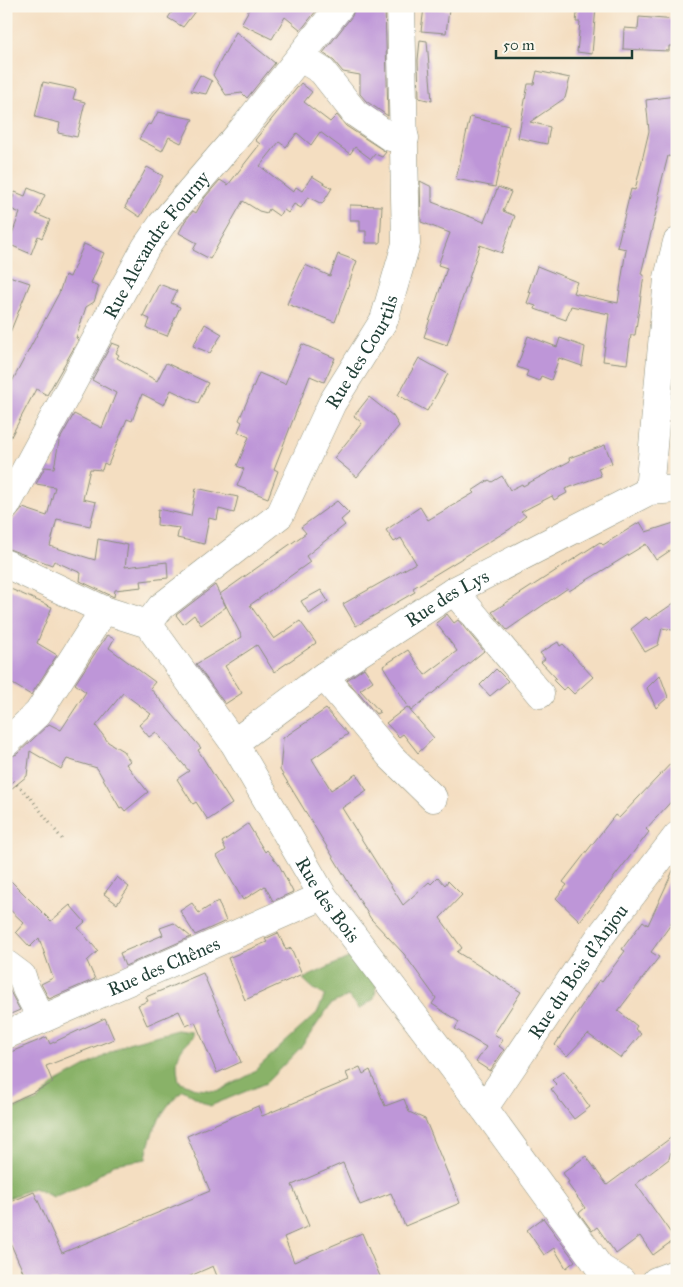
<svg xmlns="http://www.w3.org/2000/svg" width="683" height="1287" font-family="'IM FELL Great Primer',serif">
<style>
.forest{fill:#89b268;stroke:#54784e}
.building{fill:#be96d8}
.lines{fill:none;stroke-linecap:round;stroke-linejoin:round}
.minor-casing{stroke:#8a8e7a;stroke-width:29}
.path{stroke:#8a8e7a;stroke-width:3;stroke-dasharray:1 4;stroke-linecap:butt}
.minor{stroke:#fff;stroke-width:28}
.labels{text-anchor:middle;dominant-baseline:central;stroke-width:5;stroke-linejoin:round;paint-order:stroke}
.street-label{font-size:19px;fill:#1f3d34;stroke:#fbf7ec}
</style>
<rect width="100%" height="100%" fill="#fbf7ec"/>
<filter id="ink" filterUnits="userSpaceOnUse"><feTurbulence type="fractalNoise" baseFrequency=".02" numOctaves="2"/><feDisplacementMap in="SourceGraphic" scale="10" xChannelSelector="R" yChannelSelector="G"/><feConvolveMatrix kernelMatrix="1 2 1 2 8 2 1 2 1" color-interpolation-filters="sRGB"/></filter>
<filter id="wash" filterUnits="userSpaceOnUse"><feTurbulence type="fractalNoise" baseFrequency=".0096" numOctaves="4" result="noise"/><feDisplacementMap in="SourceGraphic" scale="20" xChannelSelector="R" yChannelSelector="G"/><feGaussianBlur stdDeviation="1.12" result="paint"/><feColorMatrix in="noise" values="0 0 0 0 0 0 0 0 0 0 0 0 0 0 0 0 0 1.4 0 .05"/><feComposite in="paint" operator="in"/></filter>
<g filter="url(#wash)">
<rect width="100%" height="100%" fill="#f4dec1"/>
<path class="forest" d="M348 958 367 965 377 983 374 999 359 1009 348 996 331 1004 302 1046 266 1083 210 1106 183 1090C163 1106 149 1134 146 1159L114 1164 86 1184 53 1197 34 1188 6 1199V1111L37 1101 57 1082 128 1043 177 1030 192 1032V1038C176 1052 175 1061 179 1081L197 1089 219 1091 251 1074 317 1013 325 995 315 990 303 979Z"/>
<g id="blocks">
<g class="building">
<polygon points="176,6 199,6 183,27 168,18"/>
<polygon points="251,6 320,6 301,30 285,17 272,39 241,24"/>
<polygon points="355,6 385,6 388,116 366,101 360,94 360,75 343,72 334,61 323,53 352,16"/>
<polygon points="578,6 596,7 592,54 577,52 580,22 576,22"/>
<polygon points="424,8 449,10 446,33 421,31"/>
<polygon points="639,17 677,20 677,46 669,46 669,51 623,49 624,28 638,29"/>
<polygon points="236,32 275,63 247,98 242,93 226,95 213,75"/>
<polygon points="420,40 427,41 432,101 419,98 418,60"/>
<polygon points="537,71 570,78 565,98 530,122 550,127 547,144 518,138 528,84 534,84"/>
<polygon points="200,75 212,81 206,94 191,91"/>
<polygon points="43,82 76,89 73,99 85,102 77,137 58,133 60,123 35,117"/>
<polygon points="301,83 312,92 304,102 330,122 337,115 346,126 386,152 382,157 375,154 371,159 355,147 350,154 320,132 311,145 297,133 286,147 279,142 260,166 293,192 296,187 302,191 312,176 332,188 322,204 308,197 301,208 294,204 288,213 283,209 279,216 269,209 267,213 259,211 243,201 210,259 193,250 197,243 179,233 185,221 193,211 196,213 205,197 220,180 228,185 260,144 255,140"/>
<polygon points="675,96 677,141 673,157 668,156 658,195 660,196 641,274 644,275 639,309 635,335 631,335 627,364 603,361 609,314 571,306 566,320 535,309 536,306 527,303 531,292 528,292 537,266 577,282 573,293 618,303 626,249 617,247 631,189 635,190 649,131 646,100"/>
<polygon points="158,112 193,119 181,143 169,137 162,151 139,139 148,124 151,125"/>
<polygon points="470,117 509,126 495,187 456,179"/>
<polygon points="147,167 163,176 140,217 125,207"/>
<polygon points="420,181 432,187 432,202 484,222 498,187 511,192 503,211 515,216 502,253 480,245 447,345 424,337 447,268 438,265 450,233 421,222"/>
<polygon points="28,188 45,195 36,214 50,220 42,238 38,236 31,254 8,244 20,213 9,208 15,192 25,196"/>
<polygon points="350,205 382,206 380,243 366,243 366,231 360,231 360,220 350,220"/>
<polygon points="84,244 104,253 91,283 99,286 94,302 86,307 76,338 79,339 47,395 36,389 6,446 6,393 59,293 65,275 70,277"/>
<polygon points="338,254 357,261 335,322 287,304 305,265 330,276"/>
<polygon points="6,275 30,283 7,340 6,340"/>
<polygon points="159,284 177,291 171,303 180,307 167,336 147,328 150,319 143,316"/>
<polygon points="205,324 222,334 210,353 193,346"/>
<polygon points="528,336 557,347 560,338 585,347 582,366 559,358 551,380 541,376 539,381 526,376 528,371 517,367"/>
<polygon points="112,343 120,346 116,353 119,355 117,358 157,381 166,363 208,383 198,403 171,390 164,405 142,394 132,421 127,419 108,465 104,463 102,470 90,469 83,499 96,502 90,526 57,519 50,546 95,560 98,539 128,545 125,567 167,562 168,578 141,581 142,587 115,590 114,597 80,581 81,573 54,561 52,565 6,548 6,528 23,508 47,516 55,487 36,484 45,467 54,468 59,441 74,414 102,428 116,393 92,380"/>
<polygon points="302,344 335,358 324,382 310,376 274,469 278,471 268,498 237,486 244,469 237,466 249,437 238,432 242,422 239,420 259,373 285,384"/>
<polygon points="419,358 448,374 427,411 398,395"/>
<polygon points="369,397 393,416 399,426 357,477 334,458 362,423 354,416"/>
<polygon points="605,445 612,463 598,468 601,476 565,489 567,493 554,500 552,496 521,512 526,516 510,529 413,588 415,592 356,626 343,604 416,563 401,538 394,542 386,530 420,507 428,520 474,493 472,491 489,480 492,482 502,476 510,490 522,484 523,486 570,461 569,458"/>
<polygon points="196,488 238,497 234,513 219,509 217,520 209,518 204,544 177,538 179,528 157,525 158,509 191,516"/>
<polygon points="337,501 349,513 341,520 345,525 306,556 310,562 250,605 274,639 300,621 316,643 274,672 257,645 225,666 242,693 225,704 196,664 242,637 220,594 306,533 301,527"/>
<polygon points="640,522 646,532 677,522 677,546 656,560 646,544 569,591 568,588 507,630 492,612 600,542 603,545"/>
<polygon points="215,585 226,607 201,625 194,615 183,624 176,615"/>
<polygon points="6,587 52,607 37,643 57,655 31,695 6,680"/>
<polygon points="321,590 328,601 309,614 301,601"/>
<polygon points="677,601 677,631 662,628 658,645 645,652 631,629 646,617 649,620"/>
<polygon points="447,614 454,623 458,620 484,651 411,711 383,666 408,650 425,675 457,651 436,623"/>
<polygon points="107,635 114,639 109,648 155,682 150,688 201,748 198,750 232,804 208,820 196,802 193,804 177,779 189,771 156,732 149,737 139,725 151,714 123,693 96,726 108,742 123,751 130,761 126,764 148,792 125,811 122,807 120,808 97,768 67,759 61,769 30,751 27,776 6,793 6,758 17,754 49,724 61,730 86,692 75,684"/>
<polygon points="558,642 560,646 563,644 593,677 574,694 567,687 563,690 553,680 556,678 541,662 545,659 540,653"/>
<polygon points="364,668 373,681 360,690 380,712 376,714 347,680"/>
<polygon points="496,669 508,681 490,696 480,685"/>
<polygon points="660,675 668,697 656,708 647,688"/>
<polygon points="407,707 434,738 418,753 403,734 399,737 386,723"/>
<polygon points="326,709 348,734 312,759 331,790 356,774 367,791 342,808 403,905 429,882 431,884 438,877 445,885 448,881 462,895 440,918 462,948 457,952 521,992 494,1034 503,1040 499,1046 504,1050 490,1071 476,1062 486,1047 455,1029 459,1022 432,1004 436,998 404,954 371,919 280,770 283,738"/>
<polygon points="677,757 677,795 646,829 649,832 580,921 556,898 567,885 563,882 615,815 619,818"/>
<polygon points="248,824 265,852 267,850 279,865 293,892 273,901 265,886 243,900 217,856 226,850 222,842"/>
<polygon points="677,862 677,909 669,927 651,952 659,957 618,1011 637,1026 635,1029 641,1034 621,1058 588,1034 567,1056 555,1045 599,980 602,982 625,951 622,949 643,921 648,925"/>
<polygon points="6,876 51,921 70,905 85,922 78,928 98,951 87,961 95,979 49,999 41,984 53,978 39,938 30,947 16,932 24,923 6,906"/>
<polygon points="117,877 129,887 117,904 104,894"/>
<polygon points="218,901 226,921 195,935 180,911 192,903 199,913"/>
<polygon points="174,923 191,937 125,966 120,953 163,935 160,928"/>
<polygon points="278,933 286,950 291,948 302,974 245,1000 228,958 267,942 265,939"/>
<polygon points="203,973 241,1062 217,1073 195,1022 186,1026 179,1011 147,1025 138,1005 148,1001 146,997"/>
<polygon points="6,984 20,1010 6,1016"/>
<polygon points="105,1018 114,1039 46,1066 53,1083 10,1103 6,1094 6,1054 47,1037 50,1044"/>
<polygon points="360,1067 363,1074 370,1070 385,1106 404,1099 409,1112 425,1119 460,1203 405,1226 391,1193 360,1205 343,1163 292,1185 309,1226 284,1237 294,1262 362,1233 382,1281 219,1281 213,1266 179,1281 27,1281 6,1233 6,1204 34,1192 62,1253 210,1191 187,1136 258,1106 262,1116 349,1080 346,1073"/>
<polygon points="564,1071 590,1107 574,1119 551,1089 557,1085 552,1080"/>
<polygon points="676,1134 669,1159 636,1184 675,1239 653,1255 640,1236 616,1254 597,1227 592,1231 579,1213 585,1208 567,1183 569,1182 563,1173 586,1156 607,1185"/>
<polygon points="543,1218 575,1261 566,1268 554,1248 544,1255 527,1230"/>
</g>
</g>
</g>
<g filter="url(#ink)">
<use href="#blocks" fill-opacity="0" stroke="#8a8e7a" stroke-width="1"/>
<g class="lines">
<g class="minor-casing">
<g id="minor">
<polyline points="301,58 322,71 355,113 390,137 405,138"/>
<polyline points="649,491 668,278 677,242"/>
<path id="s1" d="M6 506 146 247 162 224 239 134 340 6"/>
<path id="s2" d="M6 564 104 610 148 624 234 743 323 896 484 1108 600 1268 621 1281"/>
<polyline points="454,591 540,694"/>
<path id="s3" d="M148 624 161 607 280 515 332 403 384 320 406 244 401 6"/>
<polyline points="324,676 391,757 433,798"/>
<polyline points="6,743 38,713 104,610"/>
<path id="s4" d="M234 743 324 676 454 591 649 491 677 489"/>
<polyline points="6,964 22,976 26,989 42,1019"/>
<path id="s5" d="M6 1035 323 896"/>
<path id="s6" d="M484 1108 599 938 677 836"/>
<polyline points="656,1281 677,1273"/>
</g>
</g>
<polyline class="path" points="6,774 30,797 62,839"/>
<use href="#minor" class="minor"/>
</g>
</g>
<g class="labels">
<g class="street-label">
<text stroke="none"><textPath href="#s1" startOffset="302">Rue Alexandre Fourny</textPath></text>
<text stroke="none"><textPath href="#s3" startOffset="355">Rue des Courtils</textPath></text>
<text stroke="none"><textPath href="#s4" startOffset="258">Rue des Lys</textPath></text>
<text stroke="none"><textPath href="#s2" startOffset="484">Rue des Bois</textPath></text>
<text stroke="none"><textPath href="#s5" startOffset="172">Rue des Chênes</textPath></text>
<text stroke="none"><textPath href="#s6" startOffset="166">Rue du Bois d'Anjou</textPath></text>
</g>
</g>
<rect width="683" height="1287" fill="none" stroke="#fbf7ec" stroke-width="25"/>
<path d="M496 50v8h136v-8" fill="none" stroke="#1f3d34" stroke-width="2.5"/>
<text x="503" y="50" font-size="15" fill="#1f3d34" stroke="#fbf7ec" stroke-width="4" paint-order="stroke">50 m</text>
</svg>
